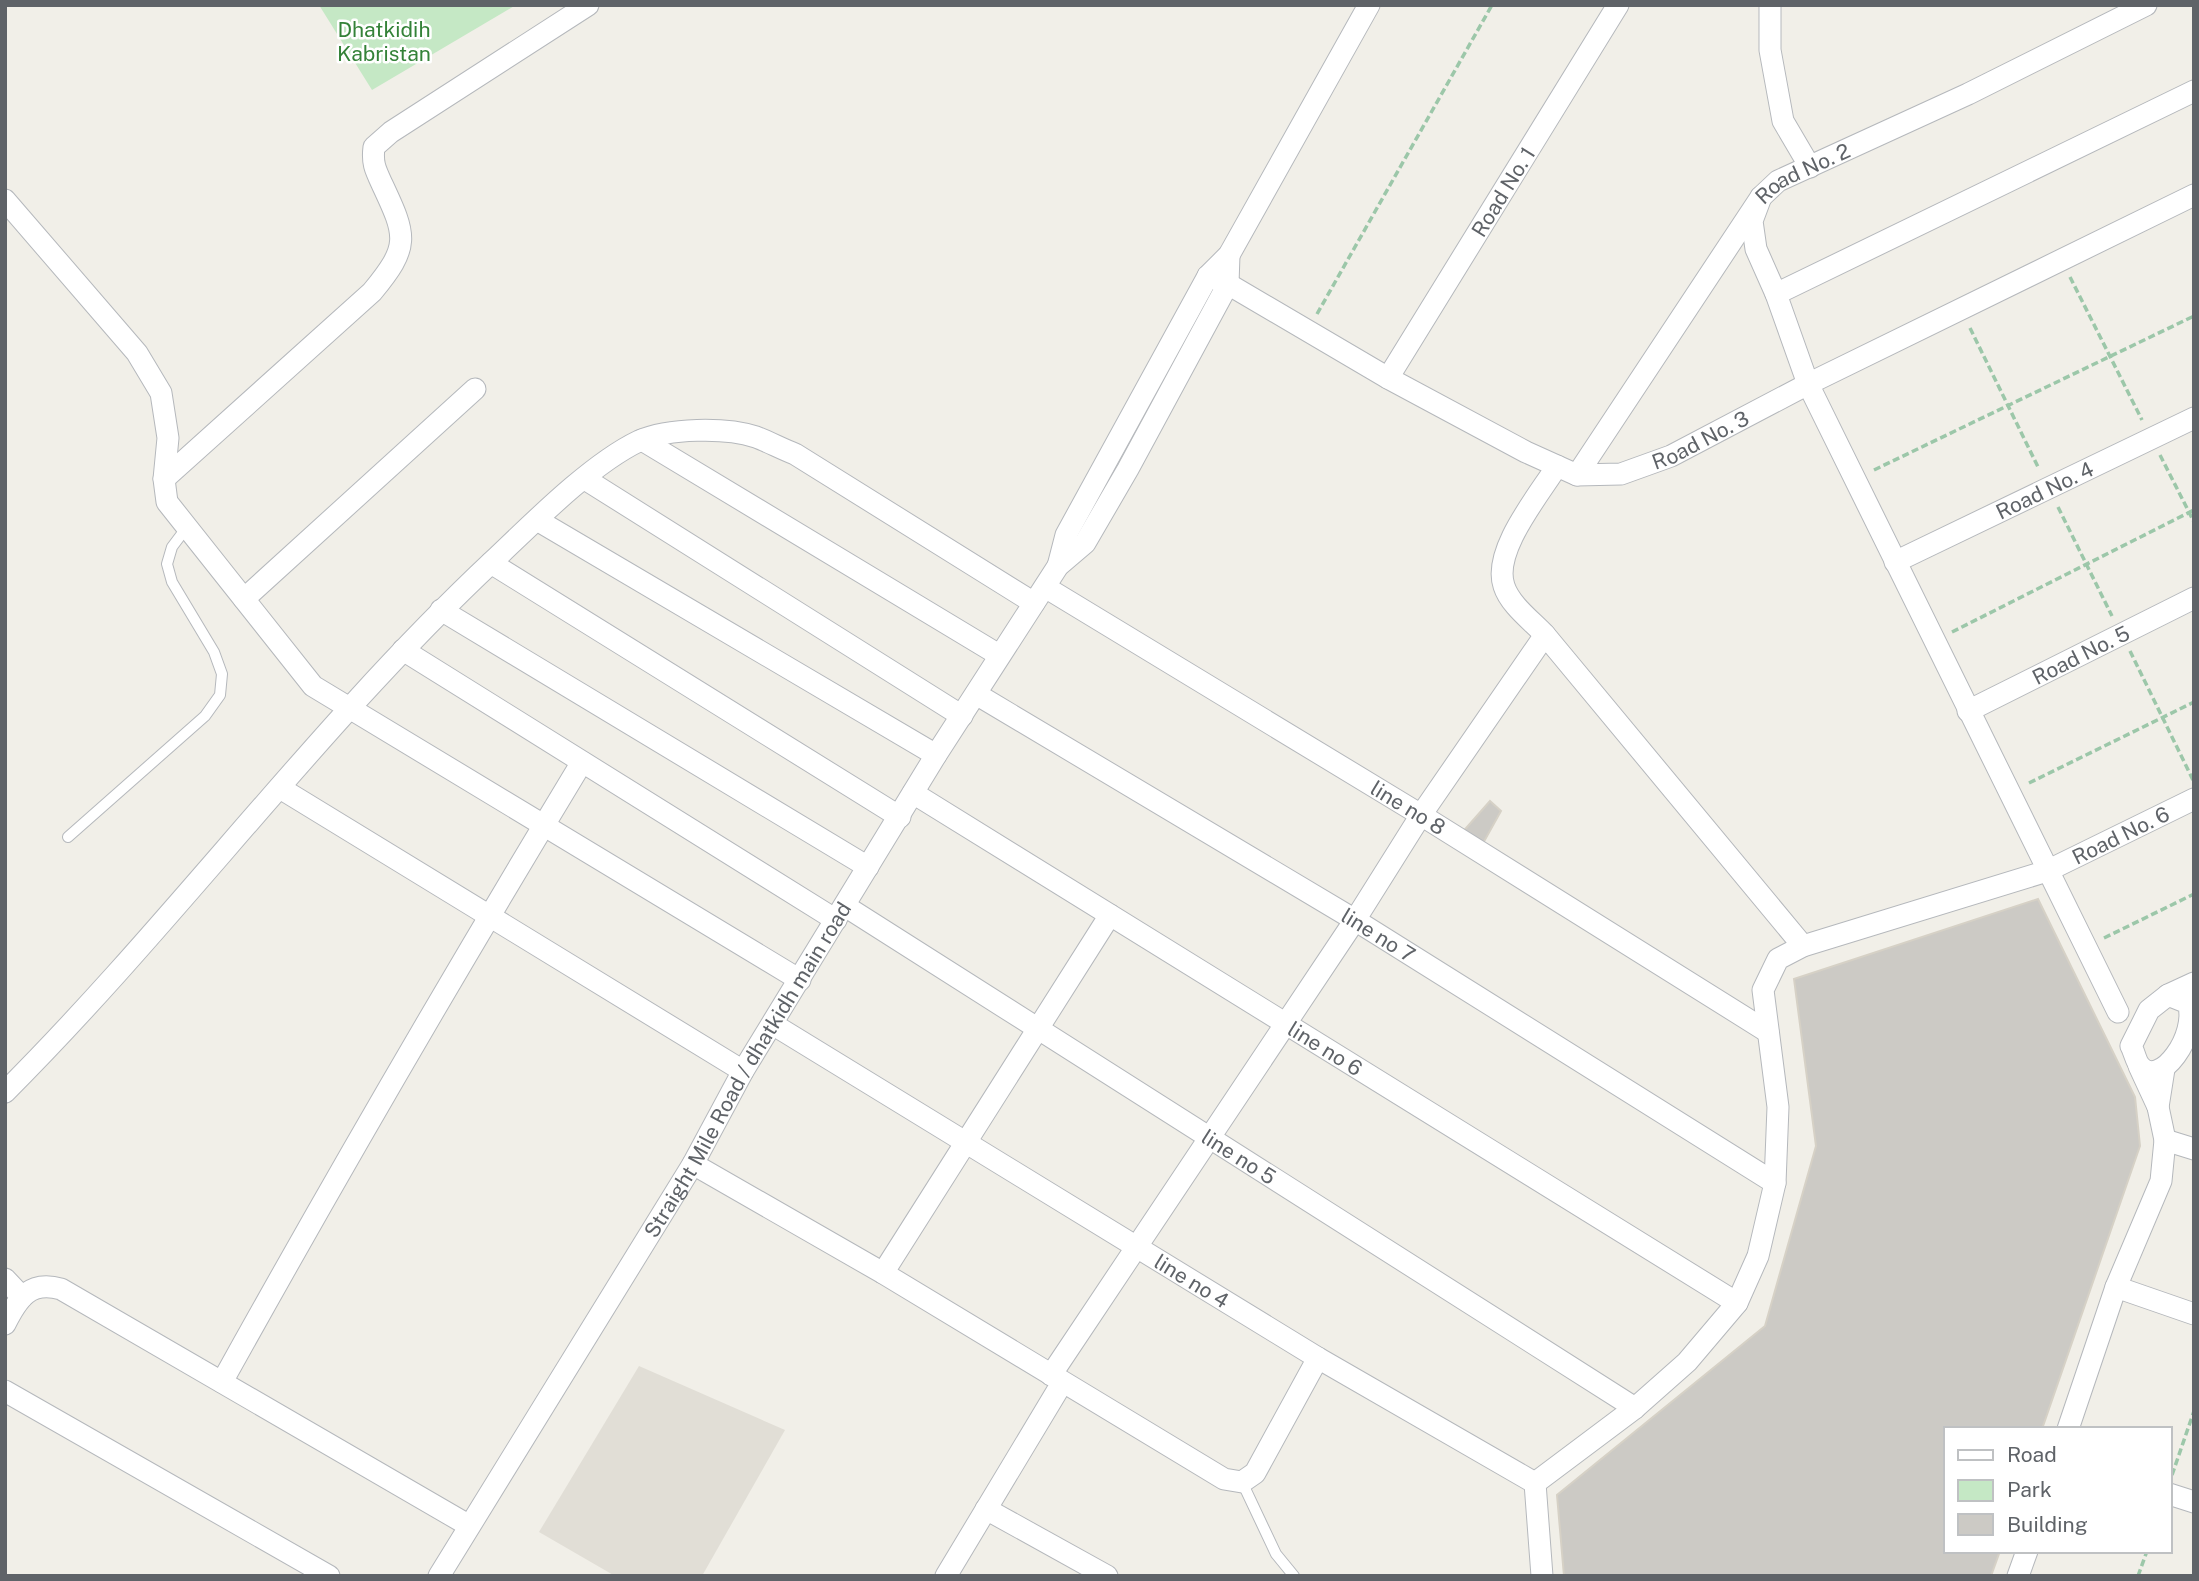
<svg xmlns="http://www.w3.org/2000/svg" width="2199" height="1581" font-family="'Public Sans',sans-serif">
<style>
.education{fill:#e1ded6}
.green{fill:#c5e8c5}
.building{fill:#cccac5;stroke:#d6d1c6;stroke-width:2}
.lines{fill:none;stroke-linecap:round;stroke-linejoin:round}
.lane-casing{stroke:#b5b8bc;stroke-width:12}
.street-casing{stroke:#b5b8bc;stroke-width:23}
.path{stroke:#9cc7a9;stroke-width:3.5;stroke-dasharray:7 3.5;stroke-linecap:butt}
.lane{stroke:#fff;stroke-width:10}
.street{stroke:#fff;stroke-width:21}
.labels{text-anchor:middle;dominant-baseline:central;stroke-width:5;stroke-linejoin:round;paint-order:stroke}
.park-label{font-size:21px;fill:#348238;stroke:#fff}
.street-label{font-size:21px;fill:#5f6368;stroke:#fff}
</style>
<rect width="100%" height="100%" fill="#f1efe8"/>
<polygon class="education" points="639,1366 785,1430 702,1576 615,1576 539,1532"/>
<polygon class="green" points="319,5 516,5 372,90"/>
<g class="building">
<polygon points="1490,801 1501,811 1481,847 1460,835"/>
<polygon points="2038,899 2135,1097 2140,1146 2042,1429 1945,1429 1945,1551 2000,1551 1991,1576 1564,1576 1557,1495 1765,1326 1816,1146 1794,979"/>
</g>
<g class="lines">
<g class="lane-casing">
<g id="lane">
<polyline points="68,837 205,716 220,695 222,674 214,652 172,582 167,564 172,547 187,527"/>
<polyline points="1242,1482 1276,1554 1294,1576"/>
</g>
</g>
<g class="street-casing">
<g id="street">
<polyline points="1770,5 1770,50 1783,121 1810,167"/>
<polyline points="1761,197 1752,221 1756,249 1776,294 1808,384 2118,1012"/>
<polyline points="5,200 137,353 161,393 168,438 164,479 167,502 313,686 800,980"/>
<path id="s1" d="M1208 276 1228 284 1388 378 1526 452 1577 475 1621 474 1671 456 1808 384 2194 195"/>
<polyline points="1776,294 2194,91"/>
<path id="s2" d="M1388 378 1618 5"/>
<polyline points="642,440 999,655"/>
<path id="s3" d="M1577 475 1761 197 1778 181 1968 94 2146 5"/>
<path d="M164 479 372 292C410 246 407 237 382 184 375 169 372 163 374 147L391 132 588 5"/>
<polyline points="585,479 962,716"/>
<polyline points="537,520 936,755"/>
<path id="s4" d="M1895 562 2194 418"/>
<polyline points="491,563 900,817"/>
<polyline points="1058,566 1066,535 1208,276 1229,255 1369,5"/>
<path id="s5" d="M1045 587 1421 815 1768 1032"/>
<polyline points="244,599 475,389"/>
<polyline points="441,610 868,867"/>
<path d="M1545 635C1532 621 1510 605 1504 586 1492 551 1539 495 1557 466"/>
<polyline points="403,650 836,920"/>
<path id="s6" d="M976 694 1355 920 1775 1183"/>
<path id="s7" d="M1968 711 2194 598"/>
<polyline points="280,788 743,1071"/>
<path id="s8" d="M913 793 1737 1303"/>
<path id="s9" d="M845 906 1635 1408"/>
<path d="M2168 995 2188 1003C2199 1034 2160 1090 2140 1066 2136 1062 2134 1051 2131 1046L2149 1010Z"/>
<polyline points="2168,995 2194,983"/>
<path id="s10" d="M774 1025 1318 1358 1535 1483 1542 1576"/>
<polyline points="2139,1066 2158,1107 2164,1069"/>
<path d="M5 1092C175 922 318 725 494 560 533 523 591 464 639 441 668 428 726 427 756 437 769 442 782 449 795 454L1034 603"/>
<polyline points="2165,1140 2194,1149"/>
<polyline points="693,1164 883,1273 1224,1479 1242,1482 1255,1473 1318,1358"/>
<polyline points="883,1273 1110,915"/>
<polyline points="5,1279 22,1297"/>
<polyline points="2116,1287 2194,1314"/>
<path d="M5 1324C18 1298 30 1280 61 1289L468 1525"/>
<polyline points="1051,1375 1355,920 1421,815 1545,635 1803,946"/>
<path d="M222 1382C338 1173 458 967 582 762"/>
<polyline points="5,1391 329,1576"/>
<polyline points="2068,1429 2116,1287 2161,1181 2165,1140 2158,1107"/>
<path id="s11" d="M1535 1483 1635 1408 1687 1362 1737 1303 1758 1256 1775 1183 1778 1107 1763 990 1778 959 1803 946 2047 871 2194 799"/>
<polyline points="2169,1494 2194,1502"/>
<polyline points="986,1509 1107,1576"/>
<path id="s12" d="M439 1576 693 1164 743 1071 936 755 1058 566 1085 543 1128 469 1228 284 1229 255"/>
<polyline points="946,1576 1062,1383"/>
<polyline points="2018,1576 2027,1551"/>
</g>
</g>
<g class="path">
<polyline points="2070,277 2142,420"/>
<polyline points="1317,314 1492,5"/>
<polyline points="1970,328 2039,469"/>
<polyline points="2160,455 2194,522"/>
<polyline points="1874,470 2194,316"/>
<polyline points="2058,507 2112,616"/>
<polyline points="1952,632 2194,510"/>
<polyline points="2130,651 2193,780"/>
<polyline points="2029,783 2194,702"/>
<polyline points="2104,938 2194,894"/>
<polyline points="2172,1475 2194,1411"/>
<polyline points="2138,1576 2147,1551"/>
</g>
<use href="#lane" class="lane"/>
<use href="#street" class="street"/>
</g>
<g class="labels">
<g class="park-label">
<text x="384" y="29">Dhatkidih<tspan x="384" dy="24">Kabristan</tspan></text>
</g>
<g class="street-label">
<text stroke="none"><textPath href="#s3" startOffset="382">Road No. 2</textPath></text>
<text stroke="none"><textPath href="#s2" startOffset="219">Road No. 1</textPath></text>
<text stroke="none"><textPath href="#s1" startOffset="550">Road No. 3</textPath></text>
<text stroke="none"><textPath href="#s4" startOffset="166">Road No. 4</textPath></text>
<text stroke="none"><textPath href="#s7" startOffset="126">Road No. 5</textPath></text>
<text stroke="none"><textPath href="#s5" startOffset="425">line no 8</textPath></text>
<text stroke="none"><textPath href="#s11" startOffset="992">Road No. 6</textPath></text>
<text stroke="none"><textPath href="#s6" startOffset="469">line no 7</textPath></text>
<text stroke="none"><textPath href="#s8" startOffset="485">line no 6</textPath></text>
<text stroke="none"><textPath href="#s12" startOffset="593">Straight Mile Road / dhatkidh main road</textPath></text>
<text stroke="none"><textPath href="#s9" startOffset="467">line no 5</textPath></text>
<text stroke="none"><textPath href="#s10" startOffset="490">line no 4</textPath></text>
</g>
</g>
<rect width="2199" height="1581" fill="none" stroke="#5f6368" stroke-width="14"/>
<rect x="1944" y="1427" width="228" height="126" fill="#ffffff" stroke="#bfc1c3" stroke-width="2"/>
<rect x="1958" y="1450" width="35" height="10" fill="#ffffff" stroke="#bfc1c3" stroke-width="2"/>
<text x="2007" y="1462" font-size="21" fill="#5f6368">Road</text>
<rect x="1958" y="1480" width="35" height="21" fill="#c5e8c5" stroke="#bfc1c3" stroke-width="2"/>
<text x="2007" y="1497" font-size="21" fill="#5f6368">Park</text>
<rect x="1958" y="1514" width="35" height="21" fill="#cccac5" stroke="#bfc1c3" stroke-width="2"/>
<text x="2007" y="1532" font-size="21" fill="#5f6368">Building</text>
</svg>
